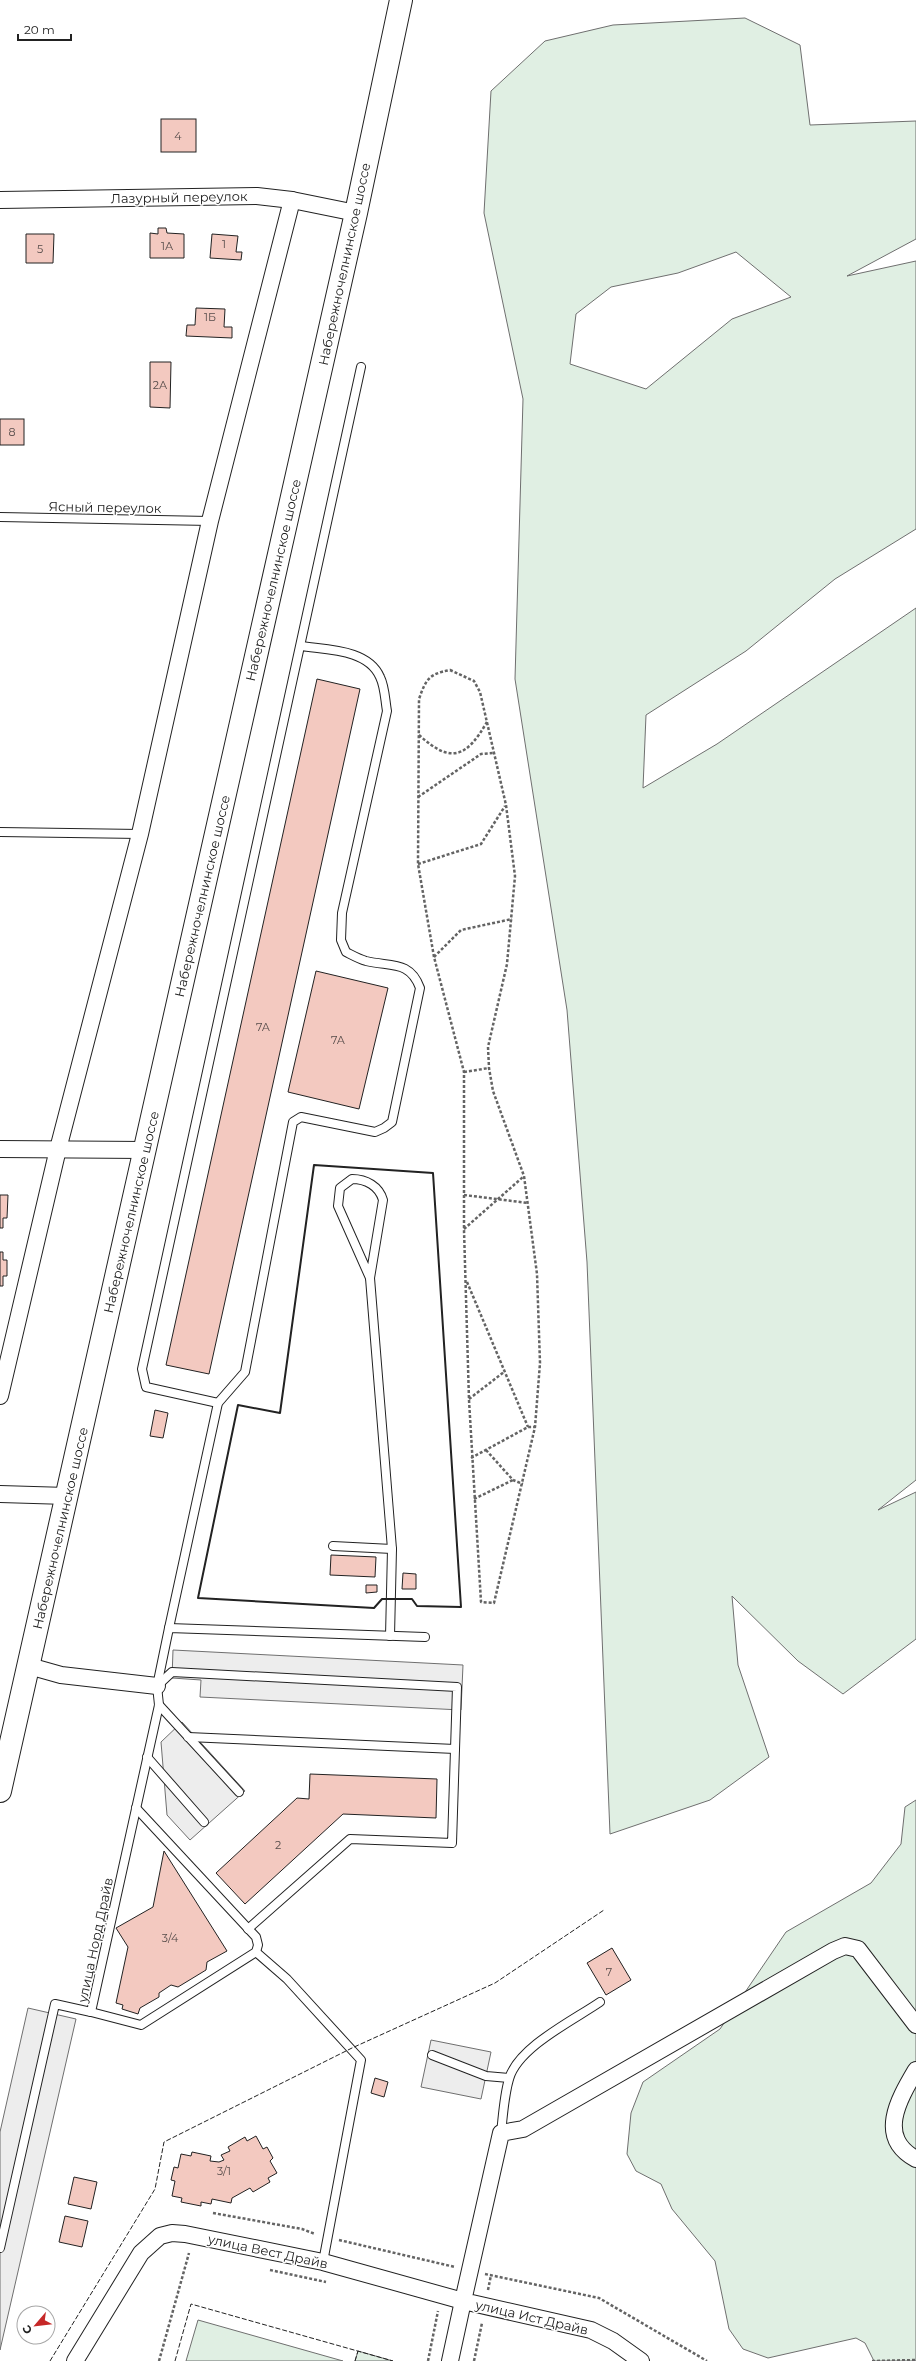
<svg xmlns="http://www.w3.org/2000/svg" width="916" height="2361" font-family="Montserrat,sans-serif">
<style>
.green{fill:#e0efe3;stroke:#6f6f6f;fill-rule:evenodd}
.parking{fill:#ededed;stroke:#6f6f6f}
.building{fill:#f3c9c0;stroke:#222}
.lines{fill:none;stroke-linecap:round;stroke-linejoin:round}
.lane-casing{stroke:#222;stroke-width:10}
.street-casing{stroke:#222;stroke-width:18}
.secondary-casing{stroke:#222;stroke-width:24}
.path{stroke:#646464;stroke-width:2.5;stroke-dasharray:3 2;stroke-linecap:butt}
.lane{stroke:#fff;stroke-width:8}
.street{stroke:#fff;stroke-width:16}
.secondary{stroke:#fff;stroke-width:22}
.fence{stroke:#222;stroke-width:1;stroke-dasharray:5 2;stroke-linecap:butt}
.wall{stroke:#222;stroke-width:2}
.labels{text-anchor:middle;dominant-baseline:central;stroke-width:3;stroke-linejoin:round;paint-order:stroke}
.number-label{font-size:11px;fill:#564c4a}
.street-label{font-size:13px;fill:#222;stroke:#fff}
</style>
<rect width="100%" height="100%" fill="#fff"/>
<g class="green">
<path d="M745 18 800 45 810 125 916 121V239L847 276 916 261V529L835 579 746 651 646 715 643 788 717 744 916 608V1480L878 1510 916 1492V1639L843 1694 798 1661 732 1596 738 1665 769 1757 710 1800 610 1834 587 1262 567 1010 515 679 523 399 484 213 491 91 545 41 613 25ZM736 252 791 297 732 319 646 389 570 364 576 314 611 287 678 273Z"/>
<polygon points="916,1800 916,2361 874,2361 865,2343 856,2338 768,2358 743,2349 729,2329 715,2261 672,2209 661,2184 636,2171 627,2154 631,2113 643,2082 720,2029 786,1932 871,1883 901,1844 905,1807"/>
<polygon points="198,2320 343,2361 186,2361"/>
<polygon points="358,2351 393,2361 355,2361"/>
</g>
<g class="parking">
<polygon points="173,1650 463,1665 461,1710 200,1697 201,1680 172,1678"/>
<polygon points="182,1722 245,1791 190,1840 167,1815 161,1742"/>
<polygon points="28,2008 76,2019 0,2350 0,2132"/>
<polygon points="431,2040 491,2052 481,2099 421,2087"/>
</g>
<g class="building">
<rect x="161" y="119" width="35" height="33"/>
<polygon points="158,228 166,228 167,233 184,234 184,258 150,258 150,233 158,234"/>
<polygon points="26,234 54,234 53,263 26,263"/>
<polygon points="212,234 238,236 236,252 242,252 241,260 210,258"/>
<polygon points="196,308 225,309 224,327 232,327 232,338 186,336 187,325 195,325"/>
<polygon points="150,362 171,362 170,408 150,407"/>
<rect x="0" y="419" width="24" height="26"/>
<polygon points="317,679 360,689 209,1374 166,1365"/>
<polygon points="316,971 388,988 359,1109 288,1092"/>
<polygon points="0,1195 8,1195 7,1218 3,1218 3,1228 0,1228"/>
<polygon points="0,1252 3,1252 3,1260 7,1260 7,1276 3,1276 3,1286 0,1286"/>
<polygon points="155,1410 168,1413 163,1438 150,1436"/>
<polygon points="331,1555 376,1557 375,1577 330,1575"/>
<polygon points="403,1573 416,1574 416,1589 402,1589"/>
<polygon points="366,1585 377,1585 377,1592 366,1593"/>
<polygon points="310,1774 437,1779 436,1818 343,1814 245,1904 216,1873 297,1798 309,1799"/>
<polygon points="164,1851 227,1951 207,1962 206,1970 178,1987 171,1985 159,1993 159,1997 140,2008 138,2014 122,2009 123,2005 116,2003 128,1947 116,1928 153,1907"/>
<polygon points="612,1948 631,1980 606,1995 587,1963"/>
<polygon points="375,2078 388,2082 384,2097 371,2093"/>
<polygon points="256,2136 263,2149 267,2147 273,2158 270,2161 277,2173 268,2178 270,2182 253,2192 250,2188 232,2198 231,2203 212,2199 211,2204 201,2202 201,2206 181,2202 182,2198 172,2196 175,2181 171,2180 174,2167 178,2168 181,2154 191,2156 192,2152 211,2156 210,2161 219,2162 224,2160 221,2155 230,2151 228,2147 245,2137 247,2141"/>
<polygon points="74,2177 97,2182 91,2209 68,2204"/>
<polygon points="65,2216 88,2221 82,2247 59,2242"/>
</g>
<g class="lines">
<g class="lane-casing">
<g id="lane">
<polyline points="0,517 210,521"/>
<polyline points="0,832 140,834"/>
<path d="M352 1179C366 1179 379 1186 383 1200L370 1278 338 1206 340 1188Z"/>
<polyline points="370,1278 392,1549 390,1636"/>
<polyline points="218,1403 146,1387 142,1369 361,367"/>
<polyline points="333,1546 392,1549"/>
<path d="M169 1628 218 1403 245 1372 293 1122 301 1117 375 1132 384 1128 392 1122 420 988C410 960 390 967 366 961 359 959 352 955 346 952L341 940 342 913 387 711C385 700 385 687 380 677 368 649 327 650 301 646"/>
<polyline points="157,1686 172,1672 457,1687 452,1843 350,1839 248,1929"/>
<polyline points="159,1705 239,1792"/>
<polyline points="188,1737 455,1749"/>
<polyline points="147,1757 204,1822"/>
<polyline points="256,1952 287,1979 361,2060 323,2262"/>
<polyline points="91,2012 141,2025 256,1952 258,1945 256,1937 136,1808"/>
<polyline points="432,2055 486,2076 509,2078"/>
<path d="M501 2133C503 2116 504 2096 509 2079 518 2047 574 2020 600 2002"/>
<polyline points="0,2248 55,2004 91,2012 159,1705 157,1686 169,1628 425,1637"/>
</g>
</g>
<g class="street-casing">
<g id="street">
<polyline points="0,200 257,196 292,200 356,213"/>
<polyline points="0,1149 145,1150"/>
<polyline points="0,1396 58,1149 140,834 210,521 292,200"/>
<polyline points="0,1494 67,1496"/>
<polyline points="29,1666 61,1675 157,1686"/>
<path d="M916 2070C899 2099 876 2137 916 2159"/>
<polyline points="75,2361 141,2253 160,2236 172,2233 185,2234 323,2262 463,2301 450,2361"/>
<polyline points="641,2361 613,2341 591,2330 463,2301 501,2133 523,2129 833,1951 845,1946 858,1949 916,2025"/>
</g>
</g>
<g class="secondary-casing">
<polyline id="secondary" points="0,1791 356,213 401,0"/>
</g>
<g class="path">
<path d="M450 670 474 681 480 692 506 805 515 876 507 964 488 1047 489 1068 493 1091 524 1176 537 1274 540 1363 535 1427 494 1603 481 1602 469 1400 464 1230V1072L434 957 418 864 419 699C426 679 429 674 450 670Z"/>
<path d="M419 735C451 764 466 758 487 722"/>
<polyline points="418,797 481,754 493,753"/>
<polyline points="418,864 481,844 505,806"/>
<polyline points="434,957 461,930 512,919"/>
<polyline points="464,1072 489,1068"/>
<polyline points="464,1195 528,1203"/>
<polyline points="464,1229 523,1177"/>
<polyline points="467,1282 528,1427"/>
<polyline points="469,1399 504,1372"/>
<polyline points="486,1450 513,1480 523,1484"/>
<polyline points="471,1458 528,1427 535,1427"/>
<polyline points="474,1499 513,1480"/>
<polyline points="213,2213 302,2229 315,2234"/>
<polyline points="339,2240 455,2267"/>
<polyline points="270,2270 326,2282"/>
<polyline points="485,2274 599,2298 707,2361"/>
<polyline points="488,2290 491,2275"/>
<polyline points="159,2361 189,2253"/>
<polyline points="428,2361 438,2311"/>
<polyline points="474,2361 482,2323"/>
<polyline points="872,2361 916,2360"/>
</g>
<use href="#lane" class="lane"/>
<use href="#street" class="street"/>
<use href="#secondary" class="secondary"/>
<g class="fence">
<polyline points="50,2361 155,2189 164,2142 352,2048 495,1983 604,1910"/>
<polyline points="175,2361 191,2304 393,2361"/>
<polyline points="355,2361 358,2351"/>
</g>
<polygon class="wall" points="314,1165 433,1173 461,1607 417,1606 412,1599 382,1599 374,1608 198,1598 238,1405 280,1413"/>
</g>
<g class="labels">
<g class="number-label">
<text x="178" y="136">4</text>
<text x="224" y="244">1</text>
<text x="167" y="246">1А</text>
<text x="40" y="249">5</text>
<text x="210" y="317">1Б</text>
<text x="160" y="385">2А</text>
<text x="12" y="432">8</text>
<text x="263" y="1027">7А</text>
<text x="338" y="1040">7А</text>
<text x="278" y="1845">2</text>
<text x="170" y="1938">3/4</text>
<text x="609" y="1972">7</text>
<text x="224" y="2171">3/1</text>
</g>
<g class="street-label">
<text transform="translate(179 197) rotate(-1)">Лазурный переулок</text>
<text transform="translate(344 264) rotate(-78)">Набережночелнинское шоссе</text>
<text transform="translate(105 507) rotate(1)">Ясный переулок</text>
<text transform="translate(273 580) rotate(-77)">Набережночелнинское шоссе</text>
<text transform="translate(202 896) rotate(-77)">Набережночелнинское шоссе</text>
<text transform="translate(131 1212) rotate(-77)">Набережночелнинское шоссе</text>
<text transform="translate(60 1528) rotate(-77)">Набережночелнинское шоссе</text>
<text transform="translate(95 1940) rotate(-78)">улица Норд Драйв</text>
<text transform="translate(268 2251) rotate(12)">улица Вест Драйв</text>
<text transform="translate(532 2317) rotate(13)">улица Ист Драйв</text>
</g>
</g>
<g transform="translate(36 2325) rotate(242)"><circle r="19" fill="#ffffff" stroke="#a7a7a7"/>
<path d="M0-3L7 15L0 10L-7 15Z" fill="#c62828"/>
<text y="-6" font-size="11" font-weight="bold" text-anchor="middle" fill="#222222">С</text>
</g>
<path d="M18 34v6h53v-6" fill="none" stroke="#222222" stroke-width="2"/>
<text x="24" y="34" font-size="12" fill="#222222" stroke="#ffffff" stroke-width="3" paint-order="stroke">20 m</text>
</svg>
